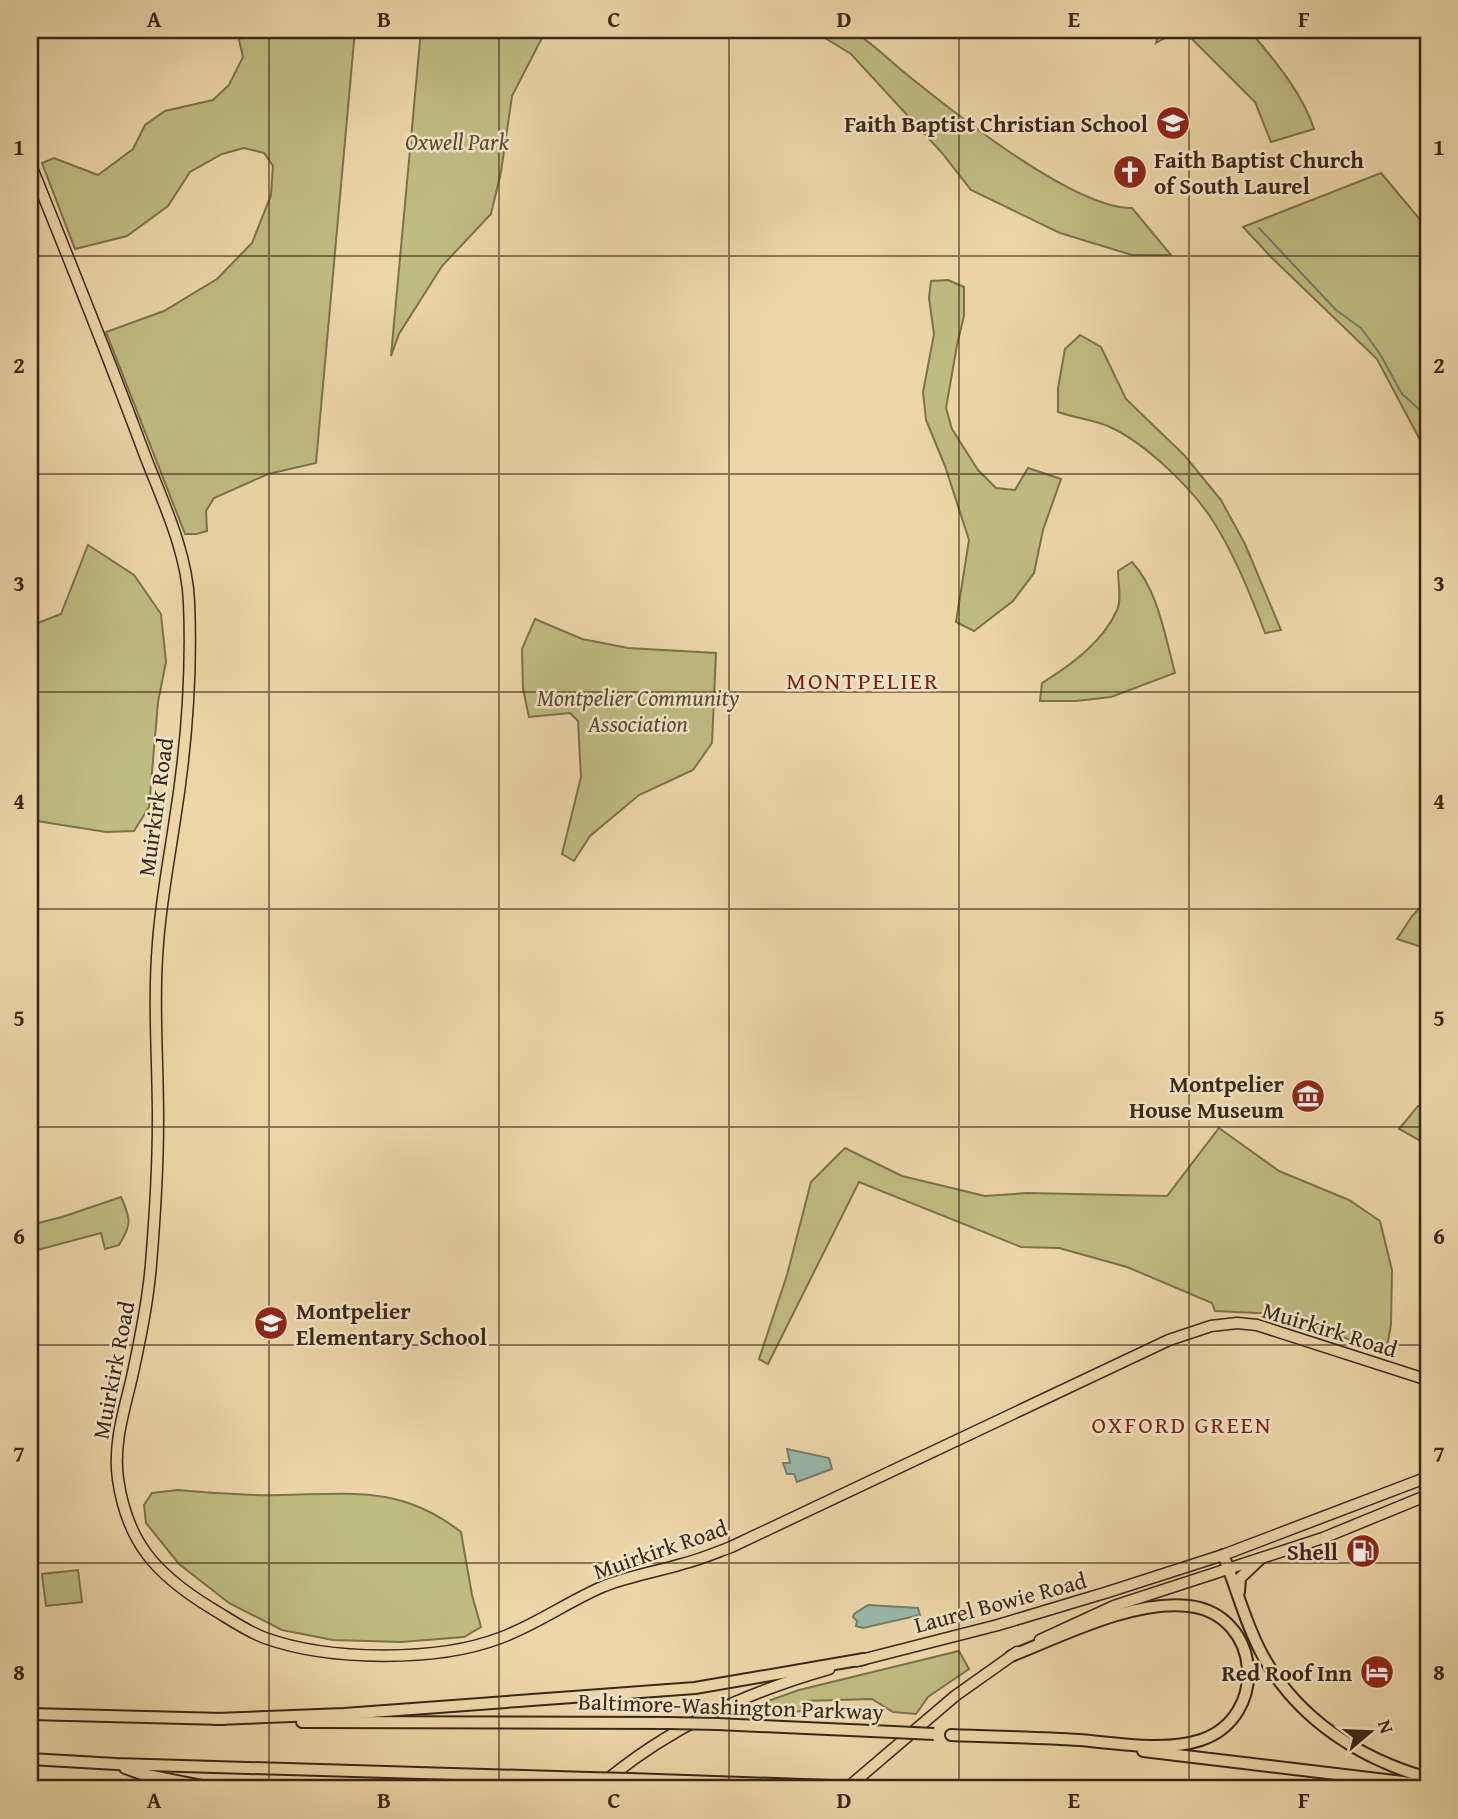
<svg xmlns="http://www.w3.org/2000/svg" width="1458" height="1819" font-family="'Gentium Book Plus',serif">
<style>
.green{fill:#bfbc82;stroke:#7c724b;stroke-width:2}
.water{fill:#99b9aa;stroke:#737f6e;stroke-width:2}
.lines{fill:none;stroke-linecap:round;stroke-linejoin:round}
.stream{stroke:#737f6e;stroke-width:2}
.major-casing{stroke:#3a2714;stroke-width:13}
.highway-casing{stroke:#3a2714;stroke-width:14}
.major{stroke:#ecd6a8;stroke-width:10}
.highway{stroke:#ecd6a8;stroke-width:10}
.highway-bridge-casing{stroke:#3a2714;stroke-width:14;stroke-linecap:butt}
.highway-bridge{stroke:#ecd6a8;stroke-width:10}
.grid{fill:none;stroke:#3a2714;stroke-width:2;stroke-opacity:0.55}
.labels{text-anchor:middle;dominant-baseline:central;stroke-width:5;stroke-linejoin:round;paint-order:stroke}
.poi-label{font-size:23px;font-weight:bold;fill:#3a2714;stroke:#f3e4c6;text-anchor:end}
.park-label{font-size:23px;font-style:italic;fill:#5b4c30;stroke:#f3e4c6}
.street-label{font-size:23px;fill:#3a2714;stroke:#f3e4c6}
.neighbourhood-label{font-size:24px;letter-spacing:2px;fill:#7a1f14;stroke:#f3e4c6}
.neatline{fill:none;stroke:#3a2714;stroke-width:2.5}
.grid-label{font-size:23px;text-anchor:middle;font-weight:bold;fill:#3a2714}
</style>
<rect width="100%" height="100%" fill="#ecd6a8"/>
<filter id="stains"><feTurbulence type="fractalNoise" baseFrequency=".00286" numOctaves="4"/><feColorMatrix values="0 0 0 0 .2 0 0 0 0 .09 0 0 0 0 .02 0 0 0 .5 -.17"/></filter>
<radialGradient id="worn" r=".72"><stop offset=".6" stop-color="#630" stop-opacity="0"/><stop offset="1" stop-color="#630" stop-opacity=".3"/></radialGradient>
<g class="green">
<polygon points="273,30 355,30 316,463 268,474 214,498 206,511 207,531 197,534 185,534 106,332 164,311 217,279 252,243 271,195 273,166 264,153 244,148 222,154 190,172 168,206 127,236 75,249 42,163 54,158 98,175 133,149 145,125 165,111 213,100 229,85 243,57 239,40 242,36"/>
<polygon points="421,30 546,30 512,96 501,172 491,214 442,266 399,334 391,356"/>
<path d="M812 30C824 30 839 27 850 30 859 32 891 61 900 69 948 108 1073 209 1132 208L1171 255H1132L1060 233 971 190 942 153 851 54Z"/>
<path d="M1160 30 1250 31C1274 60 1302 92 1314 129L1271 142 1255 102 1192 39C1178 32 1169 35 1156 43Z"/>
<polygon points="1381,173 1428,229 1428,455 1377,359 1271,257 1243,227"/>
<polygon points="948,280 964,287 964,316 957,345 946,408 952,429 978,470 996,488 1015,490 1028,468 1061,479 1043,530 1034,573 1013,601 974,631 956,622 969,540 945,466 926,420 923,392 934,334 929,298 931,281"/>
<path d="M1080 335 1101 347 1126 399 1185 456 1221 500 1245 544 1281 630 1265 633C1251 595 1235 555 1213 521 1192 488 1145 443 1110 427 1095 420 1075 418 1058 412V388L1065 349Z"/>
<polygon points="88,545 134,575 161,614 166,662 158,702 149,807 134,831 106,832 30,820 30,626 61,614"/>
<path d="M1132 562C1158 590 1165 636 1175 673L1111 697 1076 701H1040L1042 683C1071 665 1103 642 1117 610 1122 600 1118 582 1118 571Z"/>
<polygon points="535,619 582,639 628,648 716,653 712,743 693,770 639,795 590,836 574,861 562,854 581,777 578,721 570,713 529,717 523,689 522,649"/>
<polygon points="1427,900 1428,949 1397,939 1412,916"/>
<polygon points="1418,1106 1428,1106 1428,1145 1399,1129"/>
<polygon points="1219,1128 1279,1171 1349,1200 1380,1221 1392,1270 1391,1325 1386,1352 1275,1314 1215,1311 1212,1303 1127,1267 1059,1248 1021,1247 859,1182 768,1364 759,1359 787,1275 811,1182 845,1148 902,1176 985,1196 1027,1193 1167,1196"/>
<path d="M121 1197C131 1219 132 1224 119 1245L105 1249 101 1233 30 1252V1225L62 1217Z"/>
<path d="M178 1490C212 1493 246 1496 281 1495 351 1494 401 1485 461 1532L472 1595 481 1627 464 1637 401 1642 333 1640 282 1630 229 1603 179 1564 146 1523 144 1505 152 1493Z"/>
<polygon points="78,1570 82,1602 46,1606 42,1574"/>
<polygon points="959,1651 969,1669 928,1697 916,1714 893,1712 872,1699 804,1701 803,1711 769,1713 765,1702 799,1690"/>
</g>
<g class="water">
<polygon points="787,1449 829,1458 832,1469 797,1482 794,1474 787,1474 783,1463 790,1463"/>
<polygon points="868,1605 918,1608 920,1615 863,1628 856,1626 857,1621 853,1617 854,1614"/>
</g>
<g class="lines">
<polyline class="stream" points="1259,228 1336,310 1361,328 1380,354 1402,394 1428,417"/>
<g class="major-casing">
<g id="major">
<path d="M30 163C69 259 108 356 144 453 162 500 187 551 189 602 192 672 186 750 175 819 169 860 161 901 158 943 153 1002 158 1060 158 1119 158 1168 155 1216 151 1264 148 1302 140 1340 132 1377 124 1411 113 1444 118 1479 127 1543 157 1575 211 1608 228 1618 246 1631 265 1638 329 1661 437 1662 500 1638 536 1625 567 1602 602 1587 628 1576 656 1572 682 1564 699 1560 715 1553 731 1547L1169 1340 1211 1326 1237 1323 1257 1325 1428 1380"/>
<polyline points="1040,1640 1114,1606 1323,1538 1428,1495"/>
<polyline points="857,1661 998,1625 1108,1592 1223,1555 1428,1477"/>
<path d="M596 1789C665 1729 742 1694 829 1669"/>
<polyline points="846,1789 955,1696 1017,1652"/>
</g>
</g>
<g class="highway-casing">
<g id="highway">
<path d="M1223 1555C1237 1588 1245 1624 1263 1656 1298 1719 1360 1759 1428 1778"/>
<polyline points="1239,1592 1240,1578 1260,1559"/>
<polyline points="30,1714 223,1719"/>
<polyline points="216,1719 344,1714 695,1688 864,1659"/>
<polyline points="302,1722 668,1723"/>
<polyline points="717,1724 893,1732"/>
<path d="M951 1735C994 1737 1036 1737 1079 1740 1116 1743 1165 1752 1201 1740 1269 1717 1262 1615 1189 1606 1134 1599 1062 1636 1011 1656"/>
<polyline points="1143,1751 1428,1785"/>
<polyline points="30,1759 116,1764 589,1778"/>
<polyline points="125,1768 142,1774 217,1789"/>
<polyline points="630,1779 831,1786"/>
<polyline points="874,1787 947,1789"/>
</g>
</g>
<use href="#major" class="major"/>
<use href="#highway" class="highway"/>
<g class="highway-bridge-casing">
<g id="highway-bridge">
<polyline points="668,1723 717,1724"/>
<polyline points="893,1732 934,1734"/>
<polyline points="589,1778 630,1779"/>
<polyline points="831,1786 874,1787"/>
</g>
</g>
<use href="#highway-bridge" class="highway-bridge"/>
</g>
<path class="grid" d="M269 30V1789M499 30V1789M729 30V1789M959 30V1789M1189 30V1789M30 256H1428M30 474H1428M30 692H1428M30 909H1428M30 1127H1428M30 1345H1428M30 1563H1428"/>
<defs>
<g id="school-disc" transform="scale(1.75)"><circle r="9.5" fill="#8f2418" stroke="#f3e4c6"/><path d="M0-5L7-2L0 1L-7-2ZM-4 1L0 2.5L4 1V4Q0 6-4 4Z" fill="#fff"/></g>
<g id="church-disc" transform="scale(1.75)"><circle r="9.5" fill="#8f2418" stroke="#f3e4c6"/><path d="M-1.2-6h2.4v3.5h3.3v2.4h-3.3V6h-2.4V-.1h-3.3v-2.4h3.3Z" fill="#fff"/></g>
<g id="museum-disc" transform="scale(1.75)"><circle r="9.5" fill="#8f2418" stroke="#f3e4c6"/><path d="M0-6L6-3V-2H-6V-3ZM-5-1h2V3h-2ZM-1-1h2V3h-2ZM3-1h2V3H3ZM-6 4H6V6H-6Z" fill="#fff"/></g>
<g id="fuel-disc" transform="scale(1.75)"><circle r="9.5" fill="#8f2418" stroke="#f3e4c6"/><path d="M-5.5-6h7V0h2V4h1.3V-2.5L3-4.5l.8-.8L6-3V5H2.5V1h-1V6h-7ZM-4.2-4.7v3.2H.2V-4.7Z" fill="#fff"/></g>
<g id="hotel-disc" transform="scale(1.75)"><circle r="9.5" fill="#8f2418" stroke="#f3e4c6"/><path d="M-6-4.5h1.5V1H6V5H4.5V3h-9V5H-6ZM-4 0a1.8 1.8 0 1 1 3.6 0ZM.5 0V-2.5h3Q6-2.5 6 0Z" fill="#fff"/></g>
</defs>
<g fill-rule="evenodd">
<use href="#school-disc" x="1173" y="123"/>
<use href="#church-disc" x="1130" y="172"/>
<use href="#museum-disc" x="1308" y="1096"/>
<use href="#school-disc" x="271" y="1323"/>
<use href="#fuel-disc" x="1363" y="1551"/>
<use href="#hotel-disc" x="1377" y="1672"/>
</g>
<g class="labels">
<g class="poi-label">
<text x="1148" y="123">Faith Baptist Christian School</text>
<text x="1154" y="159" text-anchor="start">Faith Baptist Church<tspan x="1154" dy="26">of South Laurel</tspan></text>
<text x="1284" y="1083">Montpelier<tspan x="1284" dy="26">House Museum</tspan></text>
<text x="296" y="1310" text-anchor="start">Montpelier<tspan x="296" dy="26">Elementary School</tspan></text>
<text x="1338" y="1551">Shell</text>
<text x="1352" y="1672">Red Roof Inn</text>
</g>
<g class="park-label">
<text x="457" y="141">Oxwell Park</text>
<text x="638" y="697">Montpelier Community<tspan x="638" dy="26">Association</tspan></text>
</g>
<g class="street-label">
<text transform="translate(155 807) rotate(-82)">Muirkirk Road</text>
<text transform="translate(1330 1329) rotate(17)">Muirkirk Road</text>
<text transform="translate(113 1370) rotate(-79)">Muirkirk Road</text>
<text transform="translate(660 1549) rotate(-19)">Muirkirk Road</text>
<text transform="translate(1000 1602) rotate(-15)">Laurel Bowie Road</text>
<text transform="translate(731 1706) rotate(2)">Baltimore-Washington Parkway</text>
</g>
<g class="neighbourhood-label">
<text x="863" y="680">MONTPELIER</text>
<text x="1182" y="1424">OXFORD GREEN</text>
</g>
</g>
<rect width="1458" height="1819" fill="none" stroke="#ecd6a8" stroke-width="77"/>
<g transform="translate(1370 1732) rotate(71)" stroke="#f3e4c6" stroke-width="5" paint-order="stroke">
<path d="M0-5L12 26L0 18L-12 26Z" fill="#3a2714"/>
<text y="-10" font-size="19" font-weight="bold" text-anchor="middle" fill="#3a2714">N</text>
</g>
<rect x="38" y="38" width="1382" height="1742" class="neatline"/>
<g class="grid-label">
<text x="154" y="27">A</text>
<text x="384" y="27">B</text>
<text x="614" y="27">C</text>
<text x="844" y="27">D</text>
<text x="1074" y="27">E</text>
<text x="1304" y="27">F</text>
<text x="19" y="155">1</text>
<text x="1439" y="155">1</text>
<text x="19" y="373">2</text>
<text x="1439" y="373">2</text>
<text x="19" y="591">3</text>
<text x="1439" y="591">3</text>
<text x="19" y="809">4</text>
<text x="1439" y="809">4</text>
<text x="19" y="1026">5</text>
<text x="1439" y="1026">5</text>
<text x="19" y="1244">6</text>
<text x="1439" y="1244">6</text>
<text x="19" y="1462">7</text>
<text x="1439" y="1462">7</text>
<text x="19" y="1680">8</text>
<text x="1439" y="1680">8</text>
<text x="154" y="1808">A</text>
<text x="384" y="1808">B</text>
<text x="614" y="1808">C</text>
<text x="844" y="1808">D</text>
<text x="1074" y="1808">E</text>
<text x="1304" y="1808">F</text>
</g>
<rect width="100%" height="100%" filter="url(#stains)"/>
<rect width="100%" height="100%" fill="url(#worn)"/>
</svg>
